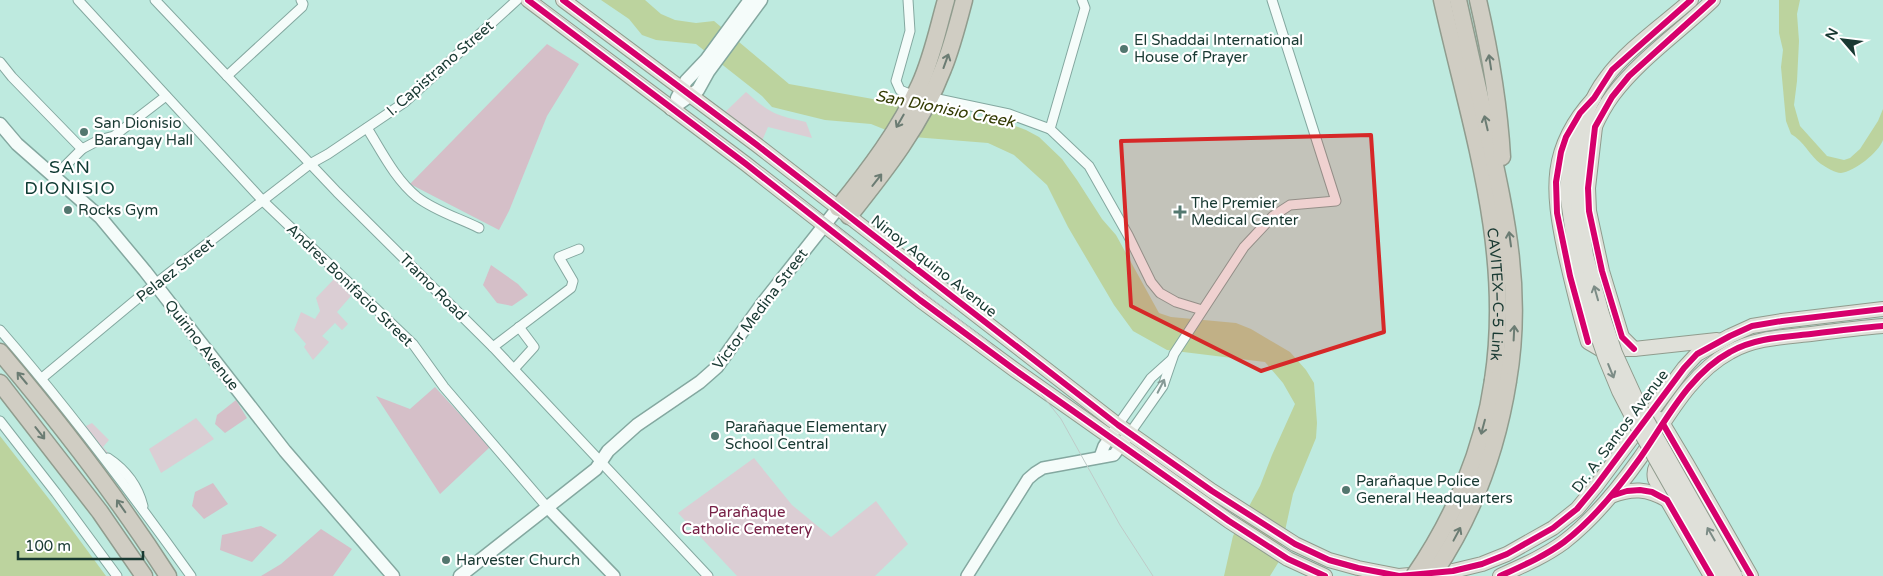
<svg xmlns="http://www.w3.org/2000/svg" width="1883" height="576" font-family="'Varela Round',sans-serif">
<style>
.green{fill:#dbced4}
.forest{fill:#d5bfc8}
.water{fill:#bcd39e}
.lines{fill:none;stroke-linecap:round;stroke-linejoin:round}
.minor-casing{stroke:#84a8a0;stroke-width:11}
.tertiary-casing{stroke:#84a8a0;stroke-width:14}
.secondary-casing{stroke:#84a8a0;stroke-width:15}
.primary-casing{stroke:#909c8e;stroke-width:16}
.motorway-casing{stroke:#909c8e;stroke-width:19}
.minor{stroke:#f5fcfa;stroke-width:9}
.tertiary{stroke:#f5fcfa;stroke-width:11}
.secondary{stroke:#f5fcfa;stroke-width:12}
.primary{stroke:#dfe0d9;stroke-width:14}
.motorway{stroke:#d0cdc3;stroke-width:16}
.tram{stroke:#becbc8;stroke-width:1}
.primary-bridge-casing{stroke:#909c8e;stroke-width:16;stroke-linecap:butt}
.motorway-bridge-casing{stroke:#909c8e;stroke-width:19;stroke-linecap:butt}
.primary-bridge{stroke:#dfe0d9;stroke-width:14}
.motorway-bridge{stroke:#d0cdc3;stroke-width:16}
.cycleway-casing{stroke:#fff;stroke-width:9}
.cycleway{stroke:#d6006c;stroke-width:6}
.oneway{stroke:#6b7c73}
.oneway2{stroke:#7c8c86}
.oneway3{stroke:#869a96}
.marked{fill:#d62828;fill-opacity:0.2;stroke:#d62828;stroke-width:4;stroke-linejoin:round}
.poi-dot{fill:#52776f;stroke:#fff;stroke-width:2}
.labels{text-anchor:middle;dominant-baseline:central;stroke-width:4.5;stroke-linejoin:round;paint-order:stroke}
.poi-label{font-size:15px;fill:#183932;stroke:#fff;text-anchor:start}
.street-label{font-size:15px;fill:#183932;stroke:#fff}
.park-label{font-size:15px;fill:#772046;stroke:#fff}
.water-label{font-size:16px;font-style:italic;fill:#333b03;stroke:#fff}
.quarter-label{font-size:18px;letter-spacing:1px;fill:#0f3b33;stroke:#fff}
</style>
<rect width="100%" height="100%" fill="#beeadf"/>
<g class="green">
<path d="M746 92C770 113 774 115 806 122L812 138 768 127 761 143 722 115Z"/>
<polygon points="334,279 351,296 337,312 348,324 342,330 335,323 322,336 329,342 313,360 304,347 306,344 294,330 301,312 315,319 320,311 316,298"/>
<polygon points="196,418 214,439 161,473 149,449"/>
<polygon points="92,423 109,440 103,447 110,455 107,457 82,428"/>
<polygon points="754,458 792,505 831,537 876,501 908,544 875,576 737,576 678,513"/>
</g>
<g class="forest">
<polygon points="547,44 579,64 547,116 509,211 499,230 410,184"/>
<polygon points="491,265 518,284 528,295 512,306 497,303 483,285"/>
<polygon points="435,387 490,447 440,494 376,396 410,409"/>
<polygon points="236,400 247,418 225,433 215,424 217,415"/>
<polygon points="213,483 228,504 204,519 192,506 195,492"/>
<polygon points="261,526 277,535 252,562 220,550 222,535"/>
<polygon points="321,529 352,549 333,576 261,576 281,564"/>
</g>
<g class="water">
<polygon points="601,0 645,0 661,14 675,20 696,23 714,21 789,84 1007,123 1026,130 1039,137 1062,159 1077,180 1102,219 1116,235 1159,313 1171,317 1236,323 1251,329 1290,352 1306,370 1314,383 1317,423 1316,438 1293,494 1278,563 1270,576 1224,576 1233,536 1260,486 1272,455 1295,404 1283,383 1265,362 1167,350 1133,331 1114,305 1068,227 1047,185 1014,155 988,143 901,136 871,124 825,120 772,107 762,96 696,44 656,40 642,35 629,19"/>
<path d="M1779 0H1800L1797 14 1799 41 1797 81 1794 105 1800 126 1827 156 1844 160 1850 158 1860 149 1878 121 1883 109C1883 118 1883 132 1883 140 1879 152 1854 172 1841 173 1835 173 1826 167 1821 164 1809 155 1804 141 1791 134L1786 121 1781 67 1783 50 1779 33Z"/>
<polygon points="0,436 56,508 106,576 0,576"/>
</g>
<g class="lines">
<g class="minor-casing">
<g id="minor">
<polyline points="78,0 263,201 413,344 444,387 547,507"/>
<polyline points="155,0 337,192 493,347 708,576"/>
<polyline points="0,62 12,77 82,149"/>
<polyline points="227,76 302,7 303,4 301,0"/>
<polyline points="907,93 900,90 896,81 910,31 908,0"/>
<polyline points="938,99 1009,114 1050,129 1089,166 1128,235 1151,282 1160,293 1176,302 1202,310"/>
<path d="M367 128C382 152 395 179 417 197 435 211 459 218 479 228"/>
<polyline points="1050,129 1085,8 1082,0"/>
<polyline points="54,177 82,149 99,140 114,136 166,96"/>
<path d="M0 330C68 408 130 491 191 576"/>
<polyline points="493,347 571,288 573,281 559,257 579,249"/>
<polyline points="514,369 534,347 519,327"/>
<polyline points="42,378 155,284 310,164 328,154 405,102 517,0"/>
<polyline points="0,421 56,493 117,576"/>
<polyline points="1118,425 1151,378 1171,360"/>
<polyline points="1130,433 1163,386 1174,354 1244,247 1273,216 1290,205 1336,201 1272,0"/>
<path d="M108 458C126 470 138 486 143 506"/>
</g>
</g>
<g class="tertiary-casing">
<g id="tertiary">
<polyline points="1100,457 1104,446 1115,430"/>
<polyline points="547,507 614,576"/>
<polyline points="967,576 1028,479 1035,473 1043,468 1114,455 1130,433"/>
</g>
</g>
<g class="secondary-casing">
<g id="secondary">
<polyline points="677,98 686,81 706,60 750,0"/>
<polyline points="671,109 698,90 708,72 761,0"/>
<polyline points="0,124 17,144 100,217 145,271 285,451 393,576"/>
<polyline points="460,576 596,469 608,451 637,425 700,382 717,367 762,304 838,208"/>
</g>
</g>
<g class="primary-casing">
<g id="primary">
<polyline points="528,0 746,164 920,300 1015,370 1229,521 1288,559 1325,576"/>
<polyline points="563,0 757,145 1118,425 1212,491 1295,544 1329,560 1358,568 1399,576 1453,571 1482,564 1507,554 1553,528 1577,509 1596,486 1684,368 1697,354 1730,336 1752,326 1782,321 1883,309"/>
<path d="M1594 98C1548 148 1552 190 1565 252 1572 283 1579 312 1588 342L1600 349H1634L1717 340"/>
<polyline points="1595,127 1588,188 1589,211 1602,271 1622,337 1634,349"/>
<path d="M1569 171C1576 141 1587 102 1606 78 1627 49 1664 24 1691 0"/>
<path d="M1579 173C1586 146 1596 118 1613 95 1640 59 1680 32 1713 0"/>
<polyline points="1660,419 1687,464 1751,576"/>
<path d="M1667 457C1657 461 1653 469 1655 479L1711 576"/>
<path d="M1611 496C1632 488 1647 488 1667 500"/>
<path d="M1500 576C1522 566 1545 556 1564 542 1594 519 1618 489 1640 458 1666 421 1689 374 1730 352 1754 338 1784 337 1811 334 1835 331 1859 328 1883 326"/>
</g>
</g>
<g class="motorway-casing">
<g id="motorway">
<path id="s1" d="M1442 0C1470 126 1513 249 1493 380"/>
<path d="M1458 0C1468 44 1478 89 1488 133 1507 219 1523 293 1508 381"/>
<path d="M1478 0C1490 52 1499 104 1502 157"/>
<path d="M838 208C869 170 900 129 920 84 932 58 938 28 946 0"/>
<path d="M849 216C885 171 922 124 943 69 952 47 958 23 964 0"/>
<path d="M0 352C60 423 118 498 168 576"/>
<polyline points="0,383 100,512 144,576"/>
</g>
</g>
<use href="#minor" class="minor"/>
<use href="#tertiary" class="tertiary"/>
<use href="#secondary" class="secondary"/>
<use href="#primary" class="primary"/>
<use href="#motorway" class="motorway"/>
<polyline class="tram" points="538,0 986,340 1027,376 1061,419 1120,525 1153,576"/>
<g class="primary-bridge-casing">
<g id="primary-bridge">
<polyline points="1569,171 1567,192 1576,256 1592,319 1605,357 1619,391 1636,424 1722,576"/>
<polyline points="1579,173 1578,202 1586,255 1602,314 1615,353 1641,410 1735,576"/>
</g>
</g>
<g class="motorway-bridge-casing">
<g id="motorway-bridge">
<path d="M1414 576C1454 518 1483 450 1493 380"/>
<path d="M1432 576C1472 518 1497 450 1508 381"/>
</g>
</g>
<use href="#primary-bridge" class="primary-bridge"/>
<use href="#motorway-bridge" class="motorway-bridge"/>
<g class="cycleway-casing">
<g id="cycleway">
<polyline points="528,0 746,164 920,300 1015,370 1229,521 1288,559 1325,576"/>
<polyline points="563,0 757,145 1118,425 1212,491 1295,544 1329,560 1358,568 1399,576 1453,571 1482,564 1507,554 1553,528 1577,509 1596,486 1684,368 1697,354 1730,336 1752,326 1782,321 1883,309"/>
<polyline points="1588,342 1570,276 1557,213 1556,182 1561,152 1566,137 1580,113 1594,98 1612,70 1691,0"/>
<polyline points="1634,349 1622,337 1602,271 1589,211 1588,188 1595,127 1612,97 1629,76 1713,0"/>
<polyline points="1663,424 1751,576"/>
<polyline points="1611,496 1627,491 1640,490 1652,492 1667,500 1711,576"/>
<path d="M1500 576C1522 566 1545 556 1564 542 1594 519 1618 489 1640 458 1666 421 1689 374 1730 352 1754 338 1784 337 1811 334 1835 331 1859 328 1883 326"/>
</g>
</g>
<use href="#cycleway" class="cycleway"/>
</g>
<defs><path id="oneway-shaft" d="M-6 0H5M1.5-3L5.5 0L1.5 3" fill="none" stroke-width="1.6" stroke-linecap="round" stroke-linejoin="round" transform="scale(1.25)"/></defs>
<g class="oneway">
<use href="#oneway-shaft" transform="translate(946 61) rotate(-70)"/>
<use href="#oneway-shaft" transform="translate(1490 62) rotate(-99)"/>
<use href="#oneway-shaft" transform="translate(900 121) rotate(120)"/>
<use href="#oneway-shaft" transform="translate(1486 123) rotate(-103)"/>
<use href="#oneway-shaft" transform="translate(877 180) rotate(-52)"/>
<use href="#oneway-shaft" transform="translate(1510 239) rotate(-98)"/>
<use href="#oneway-shaft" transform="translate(1514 333) rotate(-87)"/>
<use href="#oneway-shaft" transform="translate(22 378) rotate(-130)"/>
<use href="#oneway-shaft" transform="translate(1483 427) rotate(105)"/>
<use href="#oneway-shaft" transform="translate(40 433) rotate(52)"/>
<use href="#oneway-shaft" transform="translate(121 506) rotate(-125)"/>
<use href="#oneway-shaft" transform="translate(1457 534) rotate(-62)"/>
</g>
<g class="oneway2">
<use href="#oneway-shaft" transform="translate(1596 293) rotate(-106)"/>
<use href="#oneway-shaft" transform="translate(1611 371) rotate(68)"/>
<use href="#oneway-shaft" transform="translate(1711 534) rotate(-120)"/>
</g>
<use class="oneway3" href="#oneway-shaft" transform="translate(1161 386) rotate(-63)"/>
<path class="marked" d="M1371 135 1384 332 1261 371 1131 306 1121 141Z"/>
<g class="poi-dot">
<circle cx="1124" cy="49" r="5"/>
<circle cx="84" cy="132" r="5"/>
<circle cx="68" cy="210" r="5"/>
<path d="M1177.5 204.5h5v5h5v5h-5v5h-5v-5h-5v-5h5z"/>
<circle cx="715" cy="436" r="5"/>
<circle cx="1346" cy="490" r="5"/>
<circle cx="446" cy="560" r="5"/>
</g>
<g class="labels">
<g class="poi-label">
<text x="1134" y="40">El Shaddai International<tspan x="1134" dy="17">House of Prayer</tspan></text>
<text x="94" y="123">San Dionisio<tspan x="94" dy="17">Barangay Hall</tspan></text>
<text x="1191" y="203">The Premier<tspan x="1191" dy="17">Medical Center</tspan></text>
<text x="78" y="210">Rocks Gym</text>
<text x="725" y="427">Parañaque Elementary<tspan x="725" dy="17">School Central</tspan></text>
<text x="1356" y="481">Parañaque Police<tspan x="1356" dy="17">General Headquarters</tspan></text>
<text x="456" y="560">Harvester Church</text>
</g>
<g class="street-label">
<text transform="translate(440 68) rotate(-41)">I. Capistrano Street</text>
<text transform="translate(934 266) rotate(38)">Ninoy Aquino Avenue</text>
<text transform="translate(175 270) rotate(-38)">Pelaez Street</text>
<text transform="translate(350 285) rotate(44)">Andres Bonifacio Street</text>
<text transform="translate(433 287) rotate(45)">Tramo Road</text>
<text stroke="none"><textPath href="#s1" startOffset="300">CAVITEX–C-5 Link</textPath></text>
<text transform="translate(760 309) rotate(-53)">Victor Medina Street</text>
<text transform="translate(202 345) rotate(52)">Quirino Avenue</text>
<text transform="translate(1620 431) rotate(-53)">Dr. A. Santos Avenue</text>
</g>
<g class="park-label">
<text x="747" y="512">Parañaque<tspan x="747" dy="17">Catholic Cemetery</tspan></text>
</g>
<g class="water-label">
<text transform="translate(945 109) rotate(11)">San Dionisio Creek</text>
</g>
<g class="quarter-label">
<text x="70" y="167">SAN<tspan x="70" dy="21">DIONISIO</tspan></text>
</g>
</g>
<g transform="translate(1843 40) rotate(298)" stroke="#ffffff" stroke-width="4" paint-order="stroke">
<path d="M0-4L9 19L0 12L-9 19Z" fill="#183932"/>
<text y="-8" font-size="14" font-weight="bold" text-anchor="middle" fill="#183932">N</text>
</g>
<path d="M18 551v8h125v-8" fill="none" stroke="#183932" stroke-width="2.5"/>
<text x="25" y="551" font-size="15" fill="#183932" stroke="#ffffff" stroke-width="4" paint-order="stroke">100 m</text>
</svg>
